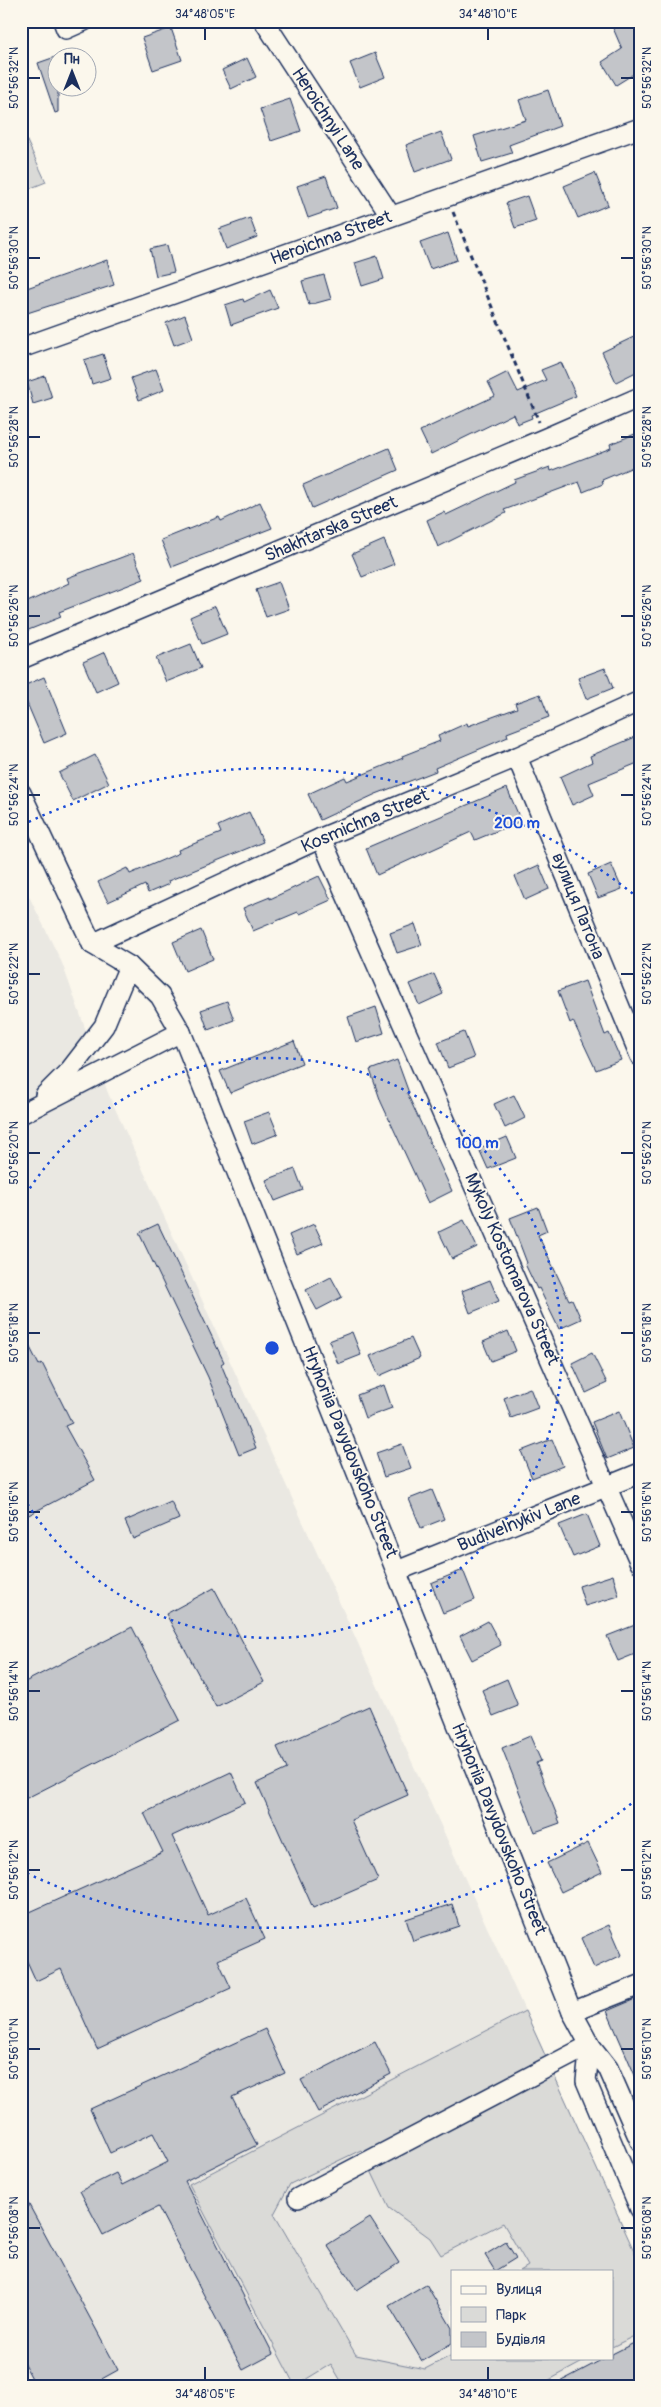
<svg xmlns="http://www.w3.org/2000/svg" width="661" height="2407" font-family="Pangolin,sans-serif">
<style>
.built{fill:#eae8e2;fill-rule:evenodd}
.green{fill:#dadad7;stroke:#7a849a}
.building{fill:#c3c5c9;stroke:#1b2f5e}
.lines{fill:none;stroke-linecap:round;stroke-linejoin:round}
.minor-casing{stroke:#1b2f5e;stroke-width:22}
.path{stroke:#1b2f5e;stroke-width:3;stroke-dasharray:5 4;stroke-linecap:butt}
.minor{stroke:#fbf7ec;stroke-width:19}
.ticks{fill:none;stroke:#1b2f5e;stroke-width:2}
.ring{fill:none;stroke:#1d4ed8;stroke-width:2.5;stroke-dasharray:2.5 5}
.labels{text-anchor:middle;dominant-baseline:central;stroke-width:4;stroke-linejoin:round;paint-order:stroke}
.street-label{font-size:18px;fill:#1b2f5e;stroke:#fbf7ec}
.centre{fill:#1d4ed8;stroke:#fbf7ec;stroke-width:2.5}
.ring-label{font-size:15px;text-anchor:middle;font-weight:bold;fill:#1d4ed8;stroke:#fbf7ec;stroke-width:4;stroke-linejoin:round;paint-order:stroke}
.neatline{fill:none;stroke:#1b2f5e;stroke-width:2}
.ticks-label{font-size:12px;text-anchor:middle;fill:#1b2f5e}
</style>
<rect width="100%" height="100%" fill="#fbf7ec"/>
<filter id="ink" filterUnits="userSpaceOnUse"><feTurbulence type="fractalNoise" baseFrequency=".02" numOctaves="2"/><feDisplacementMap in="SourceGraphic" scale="10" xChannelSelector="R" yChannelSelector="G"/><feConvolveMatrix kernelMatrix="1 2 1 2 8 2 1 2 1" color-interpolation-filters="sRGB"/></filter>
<g filter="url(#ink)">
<path class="built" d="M21 880 62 963 108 1093 640 2264V2386H21ZM452 2271H612V2358H452Z"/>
<g class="green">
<polygon points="21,128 46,182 21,192"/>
<polygon points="525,2011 640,2264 640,2333 612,2347 612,2271 520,2271 528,2266 503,2223 441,2255 430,2238 389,2208 361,2150 290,2184 274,2214 356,2355 425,2369 452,2355 452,2358 590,2358 538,2386 344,2386 331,2364 295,2386 189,2184"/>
</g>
<g class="building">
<polygon points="610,21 640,21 640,70 616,85 602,62 622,49"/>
<polygon points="171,28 182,60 153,70 142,38"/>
<polygon points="375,53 385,77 360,87 350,63"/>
<polygon points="58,56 58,112 55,113 38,63"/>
<polygon points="247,58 256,77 231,89 222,70"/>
<polygon points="548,90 560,126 509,145 512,153 482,162 474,136 526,120 519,100"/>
<polygon points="290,99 301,131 271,141 260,109"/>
<polygon points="441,132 451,159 415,172 406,145"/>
<polygon points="595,173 608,205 578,218 564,186"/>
<polygon points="326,176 337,208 308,218 297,186"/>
<polygon points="527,196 536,221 515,228 506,203"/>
<polygon points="250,218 257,237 226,249 219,229"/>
<polygon points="448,233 457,260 430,269 420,243"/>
<polygon points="167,245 174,272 156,276 150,249"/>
<polygon points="377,256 384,279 362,286 355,263"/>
<polygon points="107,260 114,285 21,315 21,290"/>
<polygon points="324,275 331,299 309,305 302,281"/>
<polygon points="270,290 278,308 231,325 225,305 243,299 244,302"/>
<polygon points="185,315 193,338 174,345 166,323"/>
<polygon points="640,334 640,370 616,382 602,352"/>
<polygon points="103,354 111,378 92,384 84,360"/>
<polygon points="561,362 576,396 531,415 532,418 517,424 513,414 431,454 420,431 495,396 488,382 508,372 518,392 546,380 541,370"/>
<polygon points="156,369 164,390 139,400 131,378"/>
<polygon points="45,376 52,398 33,404 27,382"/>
<polygon points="635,434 640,446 640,464 602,480 603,484 583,492 579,482 504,510 506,513 438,547 427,520 444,512 446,515 515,482 514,480 550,467 551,471 611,448 610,444"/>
<polygon points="389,448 398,470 312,508 303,485"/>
<polygon points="260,502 272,528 172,567 161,540 219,517 221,521"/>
<polygon points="384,540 394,564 362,577 352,554"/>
<polygon points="133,553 144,579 59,612 61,617 21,633 21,605 69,583 67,578"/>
<polygon points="279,582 289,609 266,617 256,590"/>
<polygon points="215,606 227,634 202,644 190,617"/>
<polygon points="191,644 201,668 166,682 156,658"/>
<polygon points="105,652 118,682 96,692 83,662"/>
<polygon points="605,668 613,688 586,699 578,678"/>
<polygon points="44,677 67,733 44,743 21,689 21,687"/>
<polygon points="540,694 549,717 507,733 508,737 435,768 436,771 376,794 320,820 308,794 345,777 347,781 403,758 402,756 440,741 438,736 467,723 468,726 517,708 515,703"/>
<polygon points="640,735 640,762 589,783 594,795 572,805 560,777 592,762 590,756"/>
<polygon points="95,755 109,783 73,801 59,773"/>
<polygon points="507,788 521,821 475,840 471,832 377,875 366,848"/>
<polygon points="249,812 263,842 168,881 169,884 148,893 145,885 108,902 98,882 127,868 130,874 179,853 178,850 221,833 218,826"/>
<polygon points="611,864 622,889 598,898 588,874"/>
<polygon points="539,865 549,889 525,900 515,876"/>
<polygon points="319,876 331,900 299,914 298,912 253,931 243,908 270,897 270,899"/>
<polygon points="415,924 422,945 397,953 390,933"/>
<polygon points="201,930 213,959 185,971 173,942"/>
<polygon points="434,974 443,994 419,1005 410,984"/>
<polygon points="585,981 605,1035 609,1033 621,1060 596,1070 573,1021 570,1023 558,991"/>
<polygon points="227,1001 234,1020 208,1030 201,1010"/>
<polygon points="376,1007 384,1033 356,1042 348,1017"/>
<polygon points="464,1032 474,1058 448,1068 438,1042"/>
<polygon points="294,1041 302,1063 230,1093 220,1071"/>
<polygon points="397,1060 409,1093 407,1093 452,1191 428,1203 381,1102 370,1070"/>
<polygon points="514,1095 525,1118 505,1128 494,1104"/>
<polygon points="269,1112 278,1134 252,1144 244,1121"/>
<polygon points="507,1137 516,1158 488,1169 479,1149"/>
<polygon points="295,1169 303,1190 275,1201 266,1180"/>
<polygon points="538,1207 547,1231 538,1235 569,1300 572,1299 581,1319 559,1329 539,1288 537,1289 525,1264 527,1263 510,1218"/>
<polygon points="464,1220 477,1247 452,1259 439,1232"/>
<polygon points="158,1224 224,1362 221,1364 256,1448 239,1455 208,1377 139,1233"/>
<polygon points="314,1224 323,1243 297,1254 289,1235"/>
<polygon points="331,1277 342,1297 317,1310 306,1290"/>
<polygon points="490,1280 499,1301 470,1313 462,1291"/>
<polygon points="21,1330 39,1365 42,1363 72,1423 65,1426 95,1480 21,1519"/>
<polygon points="508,1331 516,1351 491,1361 483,1342"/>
<polygon points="352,1332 361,1355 338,1364 329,1341"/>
<polygon points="411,1338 420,1358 379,1376 370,1356"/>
<polygon points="592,1353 607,1383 586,1393 572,1363"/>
<polygon points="384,1385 392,1408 365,1418 357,1395"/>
<polygon points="530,1388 538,1408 511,1418 504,1398"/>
<polygon points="619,1411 634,1448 607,1459 592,1422"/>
<polygon points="552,1439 563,1466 532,1478 521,1451"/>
<polygon points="402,1444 411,1468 384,1477 376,1453"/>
<polygon points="432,1490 444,1519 421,1528 409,1499"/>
<polygon points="171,1501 179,1519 133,1539 125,1521"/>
<polygon points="587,1514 600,1546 573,1557 559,1525"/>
<polygon points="463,1570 475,1600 443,1613 431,1583"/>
<polygon points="613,1575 619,1596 585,1606 579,1586"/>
<polygon points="214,1588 264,1682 216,1707 166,1614"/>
<polygon points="488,1621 501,1645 472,1660 460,1636"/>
<polygon points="635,1625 640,1637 640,1652 618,1661 607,1636"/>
<polygon points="132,1627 180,1720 21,1801 21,1684"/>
<polygon points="507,1679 518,1706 493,1716 482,1690"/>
<polygon points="369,1706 408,1795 351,1820 378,1880 313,1908 257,1783 287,1769 277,1747"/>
<polygon points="530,1736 541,1761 536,1763 560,1823 535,1832 502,1748"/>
<polygon points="231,1772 245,1802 172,1836 208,1915 246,1898 265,1939 218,1960 231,1988 97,2049 61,1969 36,1981 21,1948 21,1916 163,1852 144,1813"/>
<polygon points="588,1843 602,1872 561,1892 547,1863"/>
<polygon points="452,1904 459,1926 413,1941 406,1919"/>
<polygon points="609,1925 622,1955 594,1968 581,1938"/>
<polygon points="640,1997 640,2087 607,2011"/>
<polygon points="265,2029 285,2073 232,2097 257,2145 185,2181 273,2354 243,2370 158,2207 103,2235 80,2191 116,2173 122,2185 168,2162 153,2133 110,2153 90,2109"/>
<polygon points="375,2042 391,2074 318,2112 301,2080"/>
<polygon points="21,2190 118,2370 89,2386 36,2386 21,2358"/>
<polygon points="370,2218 399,2263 357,2290 327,2245"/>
<polygon points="506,2242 516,2258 495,2271 485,2255"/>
<polygon points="426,2284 452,2328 452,2343 422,2361 389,2306"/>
<polygon points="640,2340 640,2386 552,2386 605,2358 612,2358 612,2354"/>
</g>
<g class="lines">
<g class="minor-casing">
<g id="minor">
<polyline points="63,21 66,29 84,21"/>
<polyline points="264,21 391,216"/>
<polyline points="21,348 640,128"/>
<polyline points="21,659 546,438 640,397"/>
<polyline points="517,757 640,1056"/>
<polyline points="21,793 92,944 129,966 160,996 181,1032 572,2012 590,2045 608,2068 640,2141"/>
<polyline points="321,838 640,1563"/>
<polyline points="92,944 321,838 517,757 640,701"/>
<polyline points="45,1095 70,1070 104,1026 129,966"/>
<polyline points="21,1114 181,1032"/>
<polyline points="397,1571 640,1473"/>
<polyline points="572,2012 640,1985"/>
<polyline points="590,2045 586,2081 640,2209"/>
<polyline points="298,2198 590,2045"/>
</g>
</g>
<polyline class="path" points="453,212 539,422"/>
<use href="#minor" class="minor"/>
</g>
</g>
<path class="ticks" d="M205 28V40M488 28V40M28 78H40M621 78H634M28 258H40M621 258H634M28 437H40M621 437H634M28 616H40M621 616H634M28 795H40M621 795H634M28 974H40M621 974H634M28 1153H40M621 1153H634M28 1333H40M621 1333H634M28 1512H40M621 1512H634M28 1691H40M621 1691H634M28 1870H40M621 1870H634M28 2049H40M621 2049H634M28 2228H40M621 2228H634M205 2367V2380M488 2367V2380"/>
<g class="ring">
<path d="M22 1201A290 290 0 1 1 22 1495"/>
<path d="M637 1799A580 580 0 0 1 22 1871M22 825A580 580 0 0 1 637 897"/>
</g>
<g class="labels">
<g class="street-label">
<text transform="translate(328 119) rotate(57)">Heroichnyi Lane</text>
<text transform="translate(331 238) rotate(-20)">Heroichna Street</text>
<text transform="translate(331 529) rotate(-23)">Shakhtarska Street</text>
<text transform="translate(365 821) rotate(-23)">Kosmichna Street</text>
<text transform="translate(578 906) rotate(68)">вулиця Патона</text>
<text transform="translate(512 1269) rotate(66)">Mykoly Kostomarova Street</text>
<text transform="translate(350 1452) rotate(68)">Hryhoriia Davydovskoho Street</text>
<text transform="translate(519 1522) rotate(-22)">Budivelnykiv Lane</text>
<text transform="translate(499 1829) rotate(68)">Hryhoriia Davydovskoho Street</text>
</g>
</g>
<circle cx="272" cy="1348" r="8" class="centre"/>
<g class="ring-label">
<text x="517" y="828">200 m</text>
<text x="477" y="1148">100 m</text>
</g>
<rect width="661" height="2407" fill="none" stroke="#fbf7ec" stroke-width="55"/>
<rect x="451" y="2270" width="162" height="90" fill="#fbf7ec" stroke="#a1a7b3"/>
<rect x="461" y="2286" width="25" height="8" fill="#fbf7ec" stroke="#a1a7b3"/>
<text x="496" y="2294" font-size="15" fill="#1b2f5e">Вулиця</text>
<rect x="461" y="2307" width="25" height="15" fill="#dadad7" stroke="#a1a7b3"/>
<text x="496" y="2320" font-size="15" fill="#1b2f5e">Парк</text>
<rect x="461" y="2332" width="25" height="15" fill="#c3c5c9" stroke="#a1a7b3"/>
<text x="496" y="2344" font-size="15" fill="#1b2f5e">Будівля</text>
<g transform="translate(72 72)"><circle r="24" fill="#fbf7ec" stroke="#a1a7b3"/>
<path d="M0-4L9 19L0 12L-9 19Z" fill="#1b2f5e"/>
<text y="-8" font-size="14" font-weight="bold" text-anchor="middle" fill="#1b2f5e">Пн</text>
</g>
<rect x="28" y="28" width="606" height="2352" class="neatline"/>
<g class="ticks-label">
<text x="205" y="18">34°48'05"E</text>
<text x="488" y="18">34°48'10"E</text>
<text transform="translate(14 78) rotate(-90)" y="4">50°56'32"N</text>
<text transform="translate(647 78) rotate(-90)" y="4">50°56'32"N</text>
<text transform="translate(14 258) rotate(-90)" y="4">50°56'30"N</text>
<text transform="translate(647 258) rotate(-90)" y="4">50°56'30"N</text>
<text transform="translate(14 437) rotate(-90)" y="4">50°56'28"N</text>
<text transform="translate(647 437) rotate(-90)" y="4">50°56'28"N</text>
<text transform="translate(14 616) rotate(-90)" y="4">50°56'26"N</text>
<text transform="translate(647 616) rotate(-90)" y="4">50°56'26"N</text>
<text transform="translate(14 795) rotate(-90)" y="4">50°56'24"N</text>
<text transform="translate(647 795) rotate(-90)" y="4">50°56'24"N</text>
<text transform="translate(14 974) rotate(-90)" y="4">50°56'22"N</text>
<text transform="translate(647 974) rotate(-90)" y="4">50°56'22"N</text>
<text transform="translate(14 1153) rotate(-90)" y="4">50°56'20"N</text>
<text transform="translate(647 1153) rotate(-90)" y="4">50°56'20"N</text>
<text transform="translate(14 1333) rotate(-90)" y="4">50°56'18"N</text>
<text transform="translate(647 1333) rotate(-90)" y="4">50°56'18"N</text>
<text transform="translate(14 1512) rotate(-90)" y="4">50°56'16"N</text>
<text transform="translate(647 1512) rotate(-90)" y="4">50°56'16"N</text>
<text transform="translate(14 1691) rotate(-90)" y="4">50°56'14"N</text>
<text transform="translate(647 1691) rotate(-90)" y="4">50°56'14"N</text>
<text transform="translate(14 1870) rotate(-90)" y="4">50°56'12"N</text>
<text transform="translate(647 1870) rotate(-90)" y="4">50°56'12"N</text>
<text transform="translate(14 2049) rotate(-90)" y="4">50°56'10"N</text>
<text transform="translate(647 2049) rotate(-90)" y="4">50°56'10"N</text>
<text transform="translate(14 2228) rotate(-90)" y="4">50°56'08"N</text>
<text transform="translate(647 2228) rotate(-90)" y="4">50°56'08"N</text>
<text x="205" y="2398">34°48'05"E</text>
<text x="488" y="2398">34°48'10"E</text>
</g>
</svg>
